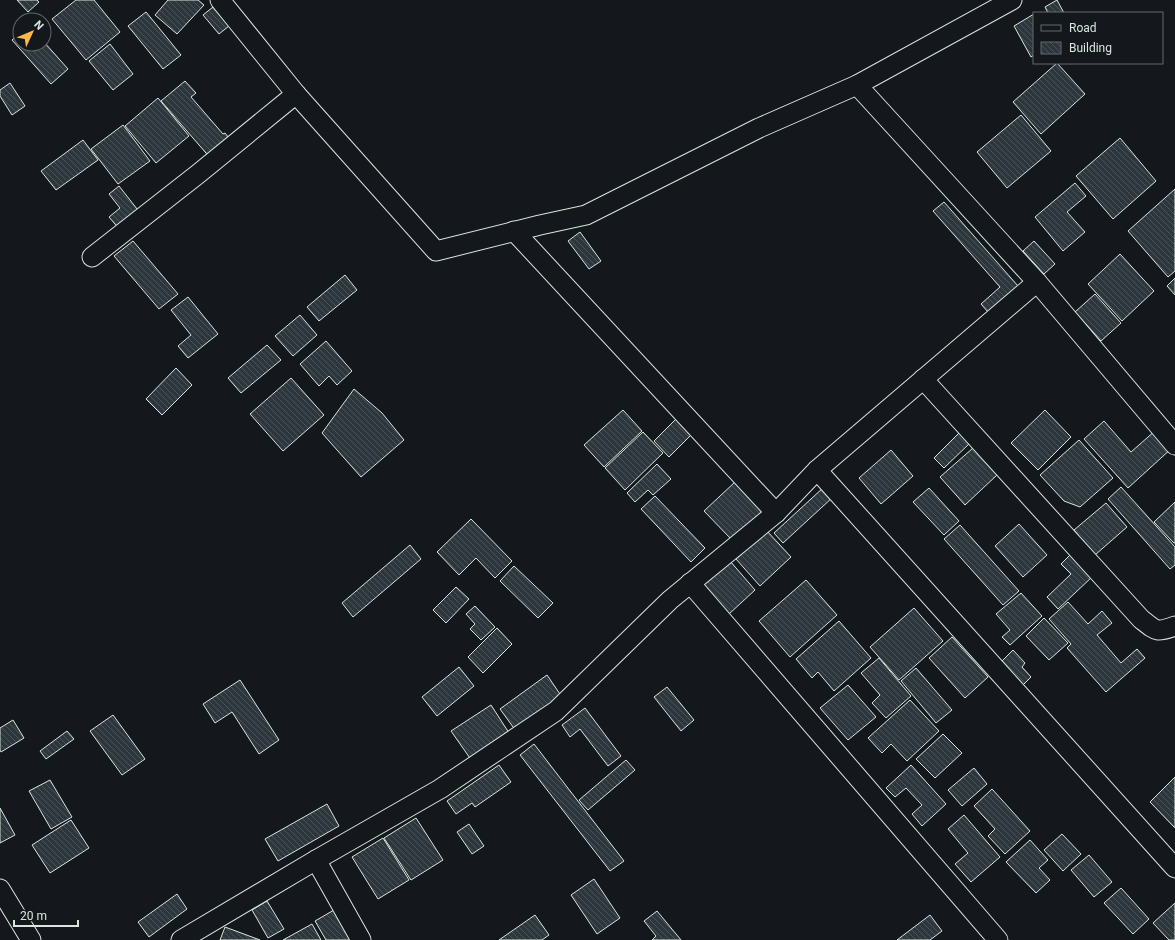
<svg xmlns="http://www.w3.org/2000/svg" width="1175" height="940" font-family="Roboto,sans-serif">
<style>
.building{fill:url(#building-back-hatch);stroke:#d8e6dc}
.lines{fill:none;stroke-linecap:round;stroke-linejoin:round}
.street-casing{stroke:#d8e6dc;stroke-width:21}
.street{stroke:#14181c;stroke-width:19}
</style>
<defs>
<pattern id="building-back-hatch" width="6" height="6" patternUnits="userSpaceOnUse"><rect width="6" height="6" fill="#2c363c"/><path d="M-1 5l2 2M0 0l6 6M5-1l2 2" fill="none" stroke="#4a5358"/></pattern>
</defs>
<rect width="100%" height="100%" fill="#14181c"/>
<g class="building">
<polygon points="17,0 37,0 39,2 28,12"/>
<polygon points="76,0 94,0 120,32 86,60 52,19"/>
<polygon points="168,0 198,0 204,5 177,34 155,15"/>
<polygon points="1057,0 1064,13 1048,13 1045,7"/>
<polygon points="213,7 229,26 219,34 203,15"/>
<polygon points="146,12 181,55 163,69 128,26"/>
<polygon points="1034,14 1034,55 1031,57 1014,26"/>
<polygon points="20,33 20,44 44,44 44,42 68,69 51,84 12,40"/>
<polygon points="110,44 133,74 113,90 89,61"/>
<polygon points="1057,63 1085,94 1041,134 1013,102"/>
<polygon points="185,81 196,93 191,97 223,134 225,133 233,143 212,160 161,101"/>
<polygon points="10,83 25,106 12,115 0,96 0,90"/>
<polygon points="158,98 189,136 156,163 125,126"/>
<polygon points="1021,115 1051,151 1007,188 977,152"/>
<polygon points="123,125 150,161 118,184 91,149"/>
<polygon points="1120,138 1156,181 1113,219 1076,176"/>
<polygon points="83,140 98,160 56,190 41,171"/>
<polygon points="1075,183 1086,196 1067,212 1085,232 1063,251 1035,217"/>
<polygon points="119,186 141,214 120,230 109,217 120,208 109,194"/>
<polygon points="1175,189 1175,271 1168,277 1128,231"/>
<polygon points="944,202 1018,286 988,312 981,304 1000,287 933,211"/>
<polygon points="580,232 601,261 589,269 568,241"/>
<polygon points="133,241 178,294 159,309 114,256"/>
<polygon points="1034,241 1055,264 1044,274 1023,251"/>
<polygon points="1120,254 1154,291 1122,321 1088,284"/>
<polygon points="345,275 357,290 319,321 307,307"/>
<polygon points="1175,278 1175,295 1167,286"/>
<polygon points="1095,294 1121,323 1101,341 1075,312"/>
<polygon points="188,297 218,334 188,358 178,346 191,335 171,310"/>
<polygon points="300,315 317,335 293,356 275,336"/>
<polygon points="326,341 352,371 337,385 329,376 319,386 300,364"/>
<polygon points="267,345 281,360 241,393 228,378"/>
<polygon points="176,368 192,385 162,415 146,399"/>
<polygon points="291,378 324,415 283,451 250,414"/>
<polygon points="354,389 382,413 404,440 361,477 322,433"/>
<polygon points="623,410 642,431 604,467 584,445"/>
<polygon points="1045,410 1071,437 1038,470 1011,443"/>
<polygon points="678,417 693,433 669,457 654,441"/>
<polygon points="1104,421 1131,452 1156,430 1172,448 1128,488 1084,439"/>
<polygon points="643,432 663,453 625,490 605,468"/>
<polygon points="960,432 970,443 944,468 934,458"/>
<polygon points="1079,440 1113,478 1080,507 1064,501 1040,475"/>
<polygon points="973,448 997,475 965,505 940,477"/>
<polygon points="891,450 913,476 881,504 859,478"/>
<polygon points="657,464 671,479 653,495 648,490 635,502 627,493"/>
<polygon points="735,482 763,511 732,540 704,511"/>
<polygon points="824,487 833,497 783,543 774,533"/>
<polygon points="1121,487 1175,547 1175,565 1170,569 1108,499"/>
<polygon points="929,488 959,521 944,535 913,502"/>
<polygon points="655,496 705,548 691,562 641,509"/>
<polygon points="1175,502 1175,543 1174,543 1154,522"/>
<polygon points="1106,503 1127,527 1095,555 1074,530"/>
<polygon points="471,519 512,561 495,578 476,558 459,575 437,552"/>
<polygon points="1019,524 1047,555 1023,577 995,546"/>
<polygon points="960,525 1019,591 1003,605 944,539"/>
<polygon points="767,531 791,557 760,586 736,559"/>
<polygon points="410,545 421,559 353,617 342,603"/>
<polygon points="1071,554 1092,577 1058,609 1047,597 1071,574 1061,564"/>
<polygon points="730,561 755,590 729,614 703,585"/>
<polygon points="514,566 553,603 538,618 500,581"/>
<polygon points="806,580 837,615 790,657 759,621"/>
<polygon points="456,587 469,599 446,623 433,610"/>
<polygon points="1021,593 1042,616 1010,645 1002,637 1010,630 996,614"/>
<polygon points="1068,602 1088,624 1102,611 1112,623 1097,635 1121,663 1137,649 1145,658 1106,692 1067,648 1071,644 1049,619"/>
<polygon points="475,606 495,627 481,640 470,629 475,624 466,614"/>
<polygon points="914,608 943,641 899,680 870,647"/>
<polygon points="1044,618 1068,643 1049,660 1026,636"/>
<polygon points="839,621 871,658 834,691 818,672 812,678 796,659"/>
<polygon points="497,628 512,644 483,673 468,657"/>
<polygon points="952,637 988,677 965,698 929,658"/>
<polygon points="1013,650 1025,663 1022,667 1031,677 1020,688 998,665"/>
<polygon points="879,658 911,696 886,718 872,703 880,695 861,673"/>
<polygon points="459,667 474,686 437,716 422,697"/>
<polygon points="916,668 952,710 936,723 901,681"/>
<polygon points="547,675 562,697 516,731 500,709"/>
<polygon points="240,680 279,740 259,754 232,712 215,723 203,704"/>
<polygon points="848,685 876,717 848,740 820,708"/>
<polygon points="667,687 694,720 681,731 654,697"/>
<polygon points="910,700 939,731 907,761 891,744 882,753 868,738"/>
<polygon points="491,705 511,736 472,761 451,731"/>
<polygon points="585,708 621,756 608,766 580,729 570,737 562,725"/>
<polygon points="113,715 145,759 122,775 90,731"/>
<polygon points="13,720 24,738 1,752 0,750 0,728"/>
<polygon points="67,731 74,739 46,759 40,751"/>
<polygon points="943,734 962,753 935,778 916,759"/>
<polygon points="534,744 624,861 610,871 520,755"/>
<polygon points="626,760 635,770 588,810 579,800"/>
<polygon points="499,765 511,782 475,807 472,803 456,814 447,801"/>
<polygon points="911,765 946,804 922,826 912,814 922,805 906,788 895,797 886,788"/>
<polygon points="974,768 987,784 962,806 948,790"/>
<polygon points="1175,777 1175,828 1150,802"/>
<polygon points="50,780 72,817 51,829 29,791"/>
<polygon points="992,789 1030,831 1005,854 988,836 995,829 974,806"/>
<polygon points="327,804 339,826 278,861 265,839"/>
<polygon points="0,808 15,835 0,843"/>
<polygon points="964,815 1000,857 971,882 955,864 968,853 948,829"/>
<polygon points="416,818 443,860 411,880 384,838"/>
<polygon points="71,820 89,848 50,873 32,845"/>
<polygon points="469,824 484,846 472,854 457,832"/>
<polygon points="1062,834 1081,854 1063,871 1044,850"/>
<polygon points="383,838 409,880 378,899 352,857"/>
<polygon points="1030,840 1048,860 1039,868 1050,880 1036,893 1006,862"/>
<polygon points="1089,855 1112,882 1094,897 1071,870"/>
<polygon points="594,879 620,918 597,934 571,895"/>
<polygon points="1121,888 1149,919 1133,934 1104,903"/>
<polygon points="177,894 187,909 149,937 138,922"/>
<polygon points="267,901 284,929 268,938 252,910"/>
<polygon points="1175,903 1175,940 1169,940 1153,923"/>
<polygon points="334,910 350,940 326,940 315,921"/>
<polygon points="657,911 681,940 652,940 656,936 644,921"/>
<polygon points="535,915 549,935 542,940 499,940"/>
<polygon points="930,915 942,931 930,940 897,940"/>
<polygon points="312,924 321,940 283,940"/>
<polygon points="225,927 260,940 220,940"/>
</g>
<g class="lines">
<g class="street-casing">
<g id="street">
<polyline points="220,0 296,94 436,251 540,225 586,215 759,128 857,85 1012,0"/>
<polyline points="514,231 776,513"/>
<polyline points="92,257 198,174 296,94"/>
<polyline points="1037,282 1175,445"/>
<path d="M923 379 1141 619C1156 631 1156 633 1175 626"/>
<polyline points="817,470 1175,868"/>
<polyline points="690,583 998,940"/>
<polyline points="316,860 361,940"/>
<polyline points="0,889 31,940"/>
<polyline points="181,940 316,860 440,789 556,711 670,600 776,513 817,470 1037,282 857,85"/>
</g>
</g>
<use href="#street" class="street"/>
</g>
<rect x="1033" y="12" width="130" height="52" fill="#14181c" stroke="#626a69"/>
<rect x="1041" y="25" width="20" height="6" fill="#14181c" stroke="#626a69"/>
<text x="1069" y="32" font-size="12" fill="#d8e6dc">Road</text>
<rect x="1041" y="42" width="20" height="12" fill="url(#building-back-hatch)" stroke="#626a69"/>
<text x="1069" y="52" font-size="12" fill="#d8e6dc">Building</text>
<g transform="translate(32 32) rotate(46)"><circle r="19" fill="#14181c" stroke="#626a69"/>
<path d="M0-3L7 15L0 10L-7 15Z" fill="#ffb74d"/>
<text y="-6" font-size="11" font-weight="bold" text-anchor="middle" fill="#d8e6dc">N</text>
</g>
<path d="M14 920v6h64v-6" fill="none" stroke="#d8e6dc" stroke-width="2"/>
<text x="20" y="920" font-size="12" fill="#d8e6dc" stroke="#14181c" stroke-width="3" paint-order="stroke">20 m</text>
</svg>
